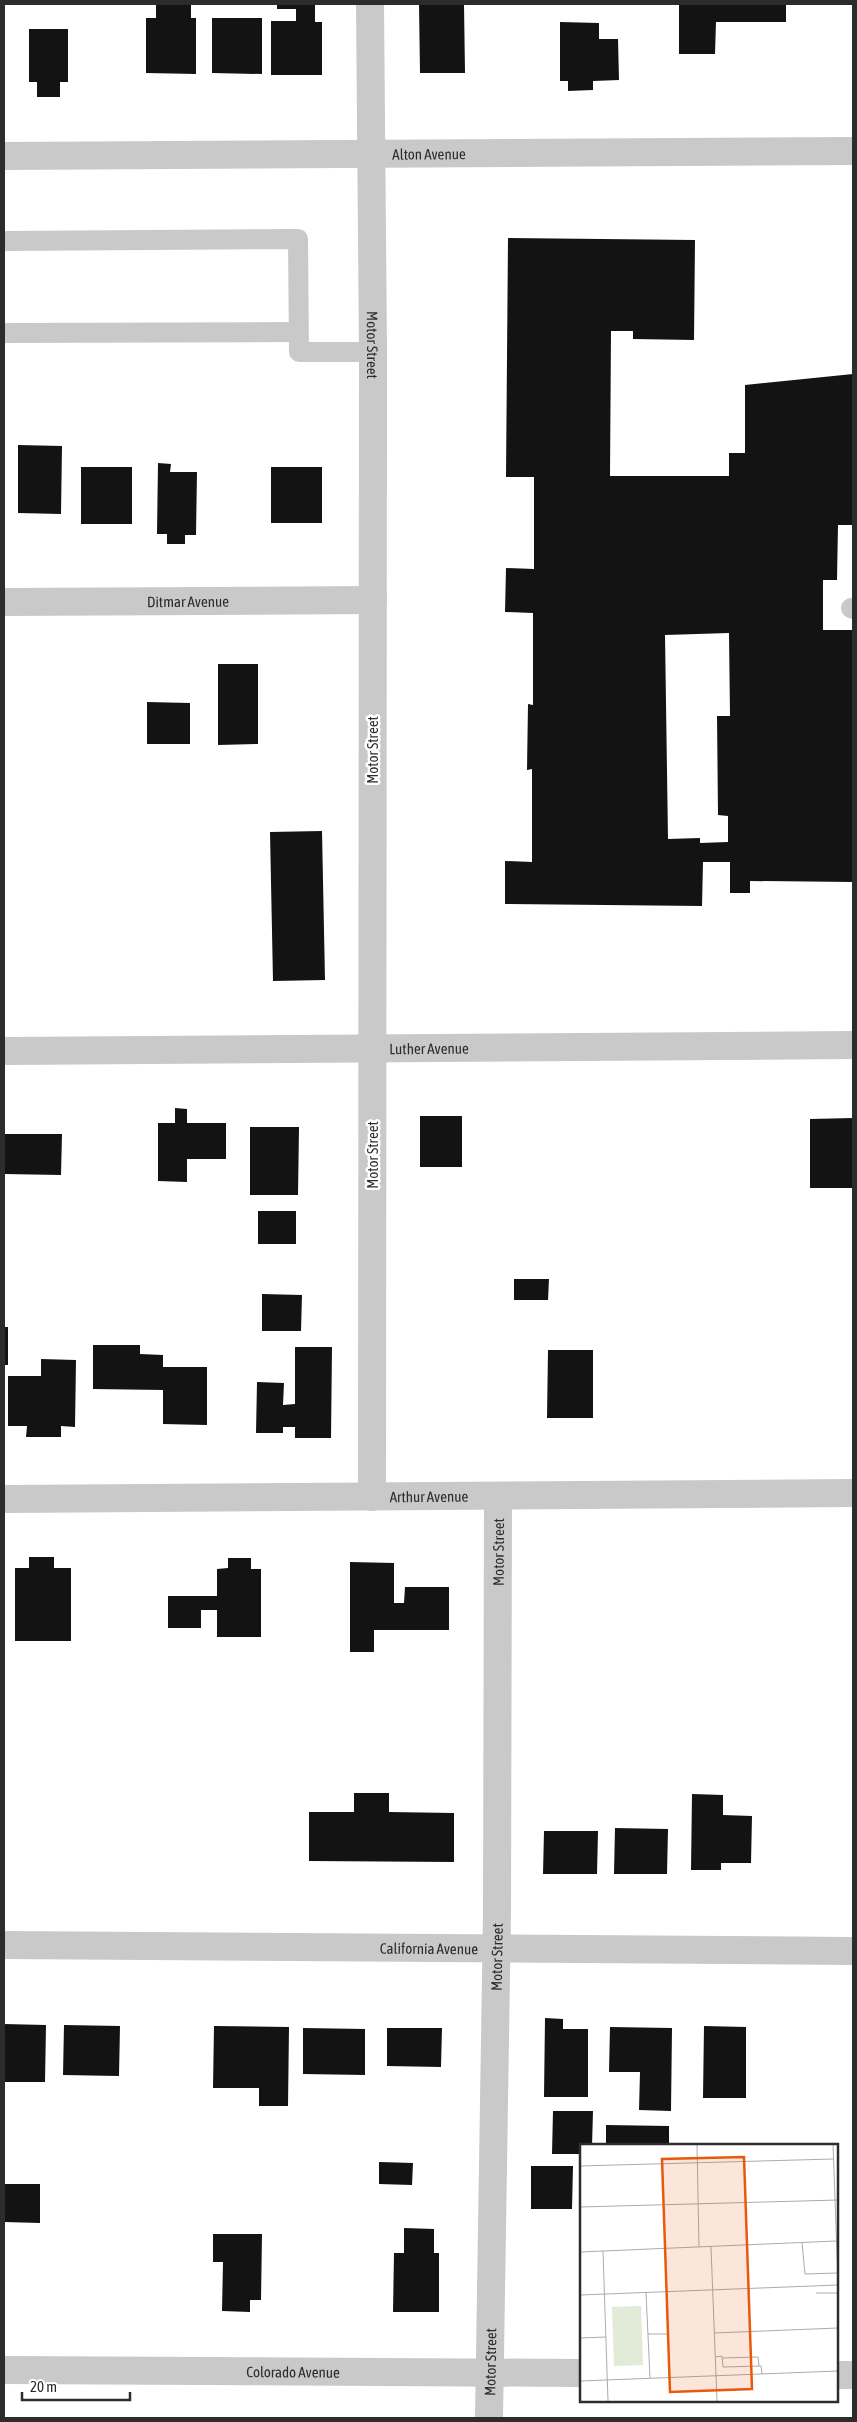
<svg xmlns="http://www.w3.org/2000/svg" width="857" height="2422" font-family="'Asap Condensed',sans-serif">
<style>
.building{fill:#131313;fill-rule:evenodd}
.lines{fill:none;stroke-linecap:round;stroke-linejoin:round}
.service{stroke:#c9c9c9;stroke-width:20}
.minor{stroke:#c9c9c9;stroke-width:28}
.labels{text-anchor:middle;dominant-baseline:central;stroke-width:5;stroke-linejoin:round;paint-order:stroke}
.street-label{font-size:15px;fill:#2c2c2c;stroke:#fff}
.inset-road{fill:none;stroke:#ababab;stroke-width:1}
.view{fill:#e8590c;fill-opacity:0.15;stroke:#e8590c;stroke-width:2.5}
.inset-edge{fill:none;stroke:#2c2c2c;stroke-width:2.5}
</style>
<rect width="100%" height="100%" fill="#fff"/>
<g class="building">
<polygon points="156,4 191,4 191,18 196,18 196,74 146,73 146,18 156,18"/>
<polygon points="277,4 315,4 315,22 322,22 322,75 271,75 271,21 296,21 296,9 277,9"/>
<polygon points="419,4 464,4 465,73 420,73"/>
<polygon points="679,4 786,4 786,22 716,22 715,54 679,54"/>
<polygon points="212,18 262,18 262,74 212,73"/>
<polygon points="560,22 599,23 599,39 618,39 619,80 593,81 593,90 568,91 568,81 560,81"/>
<polygon points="29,29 68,29 68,82 60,82 60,97 37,97 37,82 29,82"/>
<path d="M508 238 695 240 694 340 633 339V331H611L610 476H729V453H745V385L853 374V525H838L837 580H823V630H853V882L750 881V893H730V862H703L702 906 505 904V861L532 862V769L527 770 528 704 533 705V613L505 612 506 568 534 569V477H506ZM729 633 730 716H717L718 815 728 816V842L700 843V838L668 839 665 635Z"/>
<polygon points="18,445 62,446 61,514 18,513"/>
<polygon points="158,463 171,464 170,472 197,472 196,535 185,535 185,544 167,544 167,534 157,534"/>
<rect x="81" y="467" width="51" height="57"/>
<rect x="271" y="467" width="51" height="56"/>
<polygon points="218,664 258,664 258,744 218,745"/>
<polygon points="147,702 190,703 190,744 147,744"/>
<polygon points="322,831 325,980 273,981 270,832"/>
<polygon points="175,1108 187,1109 187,1123 226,1123 226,1159 187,1159 187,1182 158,1181 158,1123 175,1123"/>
<rect x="420" y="1116" width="42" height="51"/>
<polygon points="853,1118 853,1188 810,1188 810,1119"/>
<polygon points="250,1127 299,1127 298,1195 250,1195"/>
<polygon points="4,1134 62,1134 61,1175 4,1174"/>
<rect x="258" y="1211" width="38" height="33"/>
<polygon points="514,1279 549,1279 548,1300 514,1300"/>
<polygon points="262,1294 302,1295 301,1331 262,1331"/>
<rect x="4" y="1327" width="4" height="38"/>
<polygon points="93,1345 140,1345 140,1354 163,1355 163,1367 207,1367 207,1425 163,1424 163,1390 93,1389"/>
<polygon points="295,1347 332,1347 331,1438 295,1438 295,1427 283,1427 283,1433 256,1433 257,1382 284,1383 283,1405 295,1404"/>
<polygon points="548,1350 593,1350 593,1418 547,1418"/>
<polygon points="41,1359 76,1360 75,1427 61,1426 61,1437 26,1437 27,1426 8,1426 8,1376 41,1376"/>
<polygon points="29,1557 54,1557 54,1568 71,1568 71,1641 15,1641 15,1568 29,1568"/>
<polygon points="228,1558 251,1558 251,1569 261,1569 261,1637 217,1637 217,1610 201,1610 201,1628 168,1628 168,1596 217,1596 217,1569 228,1568"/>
<polygon points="350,1562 394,1563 394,1603 404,1603 405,1587 449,1587 449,1630 374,1630 374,1652 350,1652"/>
<polygon points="354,1793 389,1793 389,1812 454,1813 454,1862 309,1861 309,1812 354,1812"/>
<polygon points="692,1794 723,1795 723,1815 752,1816 751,1863 721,1863 721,1870 691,1870"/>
<polygon points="615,1828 668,1829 667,1874 614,1874"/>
<polygon points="544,1831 598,1831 597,1874 543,1874"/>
<polygon points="545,2018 563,2019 563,2029 588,2029 588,2097 544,2097"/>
<polygon points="4,2024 46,2025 45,2082 4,2082"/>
<polygon points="64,2025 120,2026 119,2076 63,2075"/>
<polygon points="214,2026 289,2027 288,2106 259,2106 259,2088 213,2088"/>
<polygon points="704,2026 746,2027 746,2098 703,2098"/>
<polygon points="610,2027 672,2028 671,2111 639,2110 640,2072 609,2072"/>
<polygon points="303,2028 365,2029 365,2075 303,2074"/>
<polygon points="387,2028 442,2028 441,2067 387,2066"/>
<polygon points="553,2111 593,2111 592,2146 581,2146 581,2154 552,2154"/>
<polygon points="606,2125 669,2126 669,2146 606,2146"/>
<polygon points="379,2162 413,2163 412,2185 379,2184"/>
<polygon points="531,2166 573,2166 572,2209 531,2209"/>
<polygon points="4,2184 40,2184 40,2223 4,2222"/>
<polygon points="404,2228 434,2229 434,2253 439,2253 439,2312 393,2312 394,2253 404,2253"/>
<polygon points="213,2234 262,2234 261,2300 250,2300 250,2312 222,2311 223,2262 213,2262"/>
</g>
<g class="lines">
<g class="service">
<polyline points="4,241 298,239 299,352 373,352"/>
<polyline points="4,333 298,332"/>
<polyline points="851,608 853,609"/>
</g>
<g class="minor">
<path id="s1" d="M370 4 373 352 372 1497"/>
<path id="s2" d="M4 156 853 151"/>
<path id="s3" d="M4 602 373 600"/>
<path id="s4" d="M4 1051 853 1045"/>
<path id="s5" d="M4 1499 853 1493"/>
<path id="s6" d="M4 1945 853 1951"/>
<path id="s7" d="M4 2370 581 2373"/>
<polyline points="836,2375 853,2375"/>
<path id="s8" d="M489 2418 497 1913 498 1496"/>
</g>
</g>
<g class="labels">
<g class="street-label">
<text stroke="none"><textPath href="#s2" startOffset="425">Alton Avenue</textPath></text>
<text stroke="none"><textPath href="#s1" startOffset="341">Motor Street</textPath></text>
<text stroke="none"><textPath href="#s3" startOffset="184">Ditmar Avenue</textPath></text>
<text transform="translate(372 750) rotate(-90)">Motor Street</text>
<text stroke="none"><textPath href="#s4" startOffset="425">Luther Avenue</textPath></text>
<text transform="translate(372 1155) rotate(-90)">Motor Street</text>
<text stroke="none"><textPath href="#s5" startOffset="425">Arthur Avenue</textPath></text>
<text stroke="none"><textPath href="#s8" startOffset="866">Motor Street</textPath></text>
<text stroke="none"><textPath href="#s6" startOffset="425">California Avenue</textPath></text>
<text stroke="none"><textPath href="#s8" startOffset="461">Motor Street</textPath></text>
<text stroke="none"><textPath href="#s8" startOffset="56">Motor Street</textPath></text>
<text stroke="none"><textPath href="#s7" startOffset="289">Colorado Avenue</textPath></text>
</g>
</g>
<g transform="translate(580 2144)">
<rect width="258" height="258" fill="#fff"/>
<path d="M61 162 63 221 34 222 32 163Z" fill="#e1ebd7"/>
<path class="inset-road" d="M117 0 119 103M253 0 258 138M0 22 253 15M0 63 258 56M222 99 225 130 257 129M131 103 137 257M23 107 28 257M0 108 256 97M66 149 70 234M236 149H258M0 151 258 141M134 189 258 184M68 190H88M0 194 26 193M135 213 142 212 143 223 181 222 182 230M142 214 178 213 179 222M0 237 258 227"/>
<path class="view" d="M164 13 172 245 90 248 82 15Z"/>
<rect width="258" height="258" class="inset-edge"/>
</g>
<rect width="857" height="2422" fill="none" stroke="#2c2c2c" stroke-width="10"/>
<path d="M22 2392v8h108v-8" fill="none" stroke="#2c2c2c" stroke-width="2.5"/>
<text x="30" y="2392" font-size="15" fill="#2c2c2c" stroke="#ffffff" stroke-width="4" paint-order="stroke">20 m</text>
</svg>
